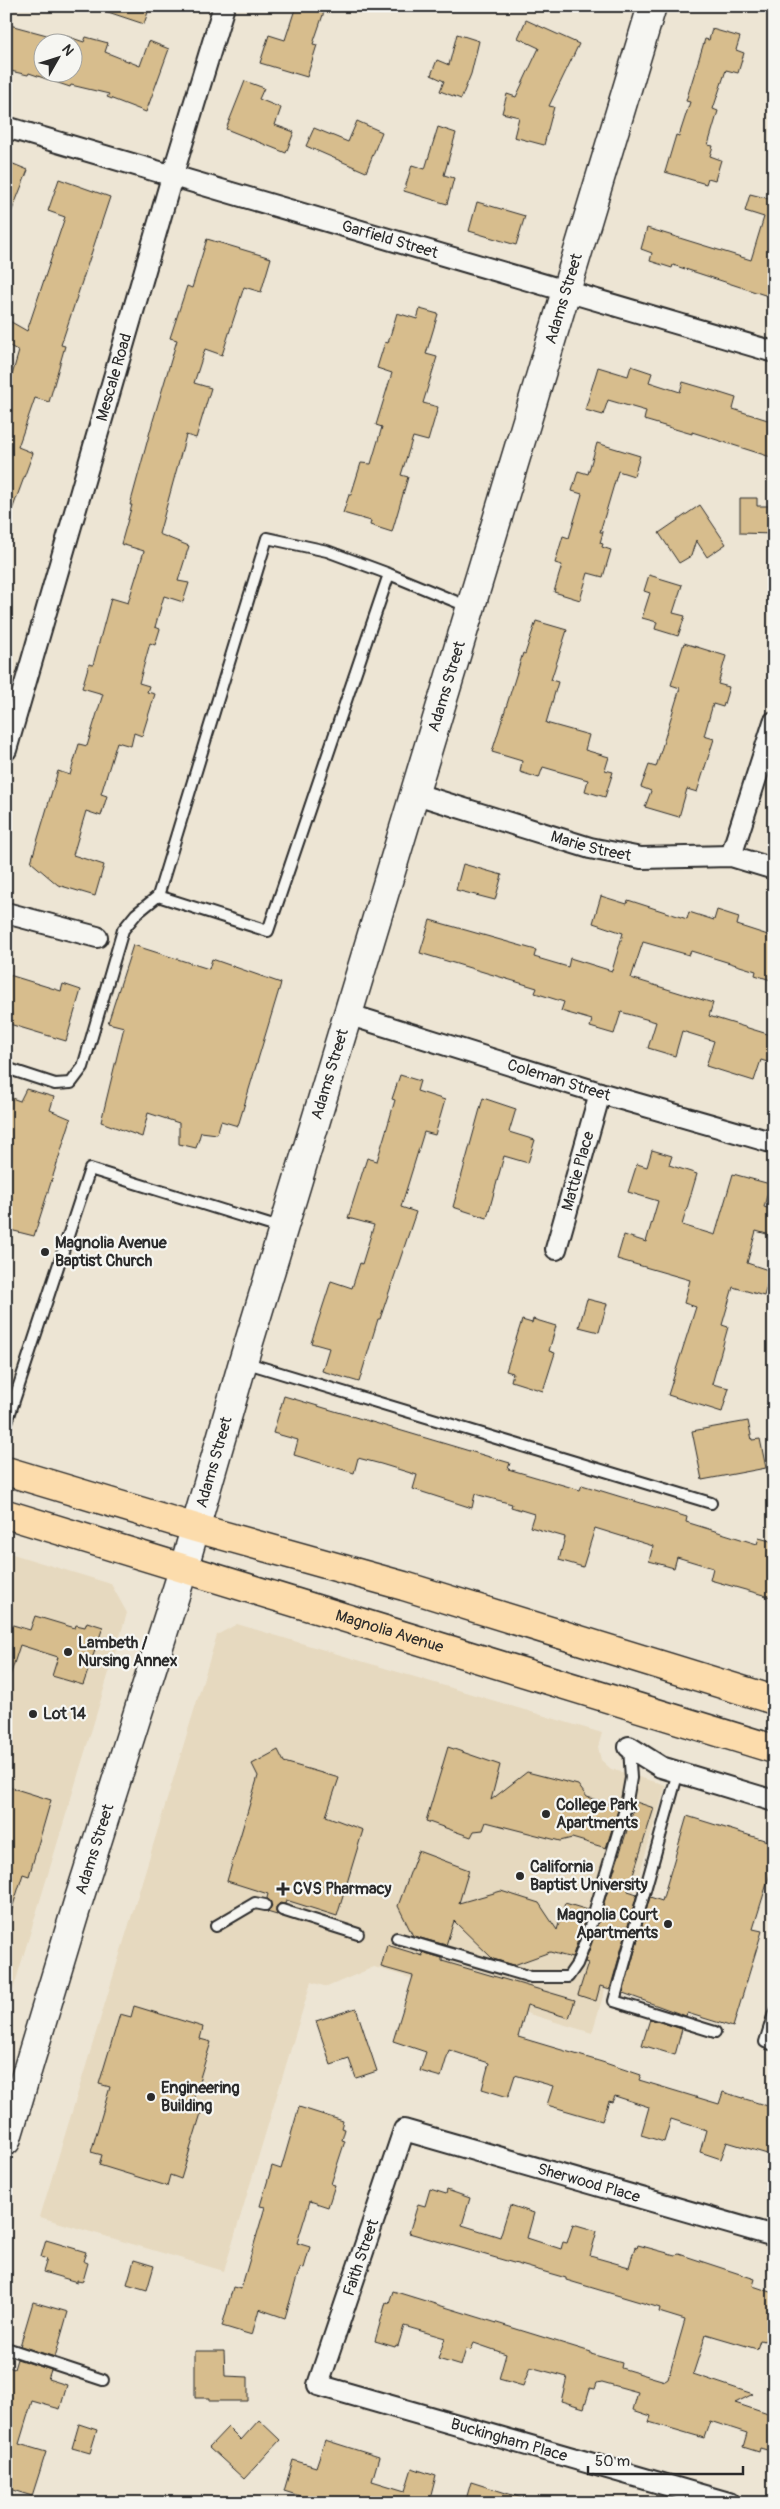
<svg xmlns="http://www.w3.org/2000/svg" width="780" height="2509" font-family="Pangolin,sans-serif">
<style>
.built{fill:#e6d9bf}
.building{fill:#d7bd8d;stroke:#2b2b2b;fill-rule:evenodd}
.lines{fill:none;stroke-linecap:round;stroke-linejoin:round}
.service-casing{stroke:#2b2b2b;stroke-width:14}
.minor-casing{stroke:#2b2b2b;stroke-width:24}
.secondary-casing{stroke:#2b2b2b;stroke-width:31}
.primary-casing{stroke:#2b2b2b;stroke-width:31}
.service{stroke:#f6f6f2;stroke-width:10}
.minor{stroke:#f6f6f2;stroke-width:20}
.secondary{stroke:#f6f6f2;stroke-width:28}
.primary{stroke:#fcdcac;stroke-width:28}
.poi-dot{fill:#2b2b2b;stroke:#f6f6f2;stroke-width:2}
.labels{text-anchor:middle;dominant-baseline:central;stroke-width:4.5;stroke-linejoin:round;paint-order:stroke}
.street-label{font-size:16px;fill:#2b2b2b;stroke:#f6f6f2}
.poi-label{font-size:16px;font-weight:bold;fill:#2b2b2b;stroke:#f6f6f2;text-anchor:start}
</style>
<rect width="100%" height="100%" fill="#ede5d4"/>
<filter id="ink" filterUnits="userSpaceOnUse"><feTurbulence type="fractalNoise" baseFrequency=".02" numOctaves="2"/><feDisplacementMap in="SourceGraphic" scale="10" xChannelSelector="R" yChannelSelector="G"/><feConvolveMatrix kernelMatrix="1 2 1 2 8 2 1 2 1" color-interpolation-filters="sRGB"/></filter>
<g filter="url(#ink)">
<g class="built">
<polygon points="6,1552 111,1584 127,1613 6,2013"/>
<polygon points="237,1624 602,1733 598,1747 601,1760 611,1769 666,1785 592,2033 374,1967 327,1987 311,1982 224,2271 40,2217 217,1635"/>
</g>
<g class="building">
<polygon points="100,6 150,6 144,24 99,9"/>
<polygon points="296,6 326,6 313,44 317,45 307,77 260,63 269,35 285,40"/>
<polygon points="526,20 579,44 549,106 554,107 544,145 514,137 519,117 502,113 507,94 516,97 539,48 518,38"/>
<path d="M6 24 58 38 60 34 84 42 86 37 108 43 105 52 140 66 149 41 169 49 146 112 107 97 109 94 71 85 70 87 29 73 28 75 6 70ZM42 42H72V72H42Z"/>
<polygon points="712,29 740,37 736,50 744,53 738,73 726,70 713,109 718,111 708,145 713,146 710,156 721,160 715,180 708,178 706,184 665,172 676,135 679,136 690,102 686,101 705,39 709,40"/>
<polygon points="457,34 479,41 471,74 461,99 440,91 444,81 431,75 437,60 449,65"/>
<polygon points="245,81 264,88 259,99 281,108 275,125 294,132 286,153 226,129"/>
<polygon points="357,121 382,132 366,172 306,146 314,128 348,142"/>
<polygon points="438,127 456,133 444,175 454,178 447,204 404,191 412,165 425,169"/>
<polygon points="6,161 28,170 7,223 6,223"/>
<polygon points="59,179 110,197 61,345 65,346 49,402 35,398 18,447 33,453 8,521 6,521 6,396 19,351 6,344 6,319 27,331 65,217 48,211"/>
<polygon points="750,194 774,200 774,298 673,265 672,268 650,261 652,253 641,249 647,228 751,260 764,217 745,211"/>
<polygon points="477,202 525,216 516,245 469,231"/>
<polygon points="207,239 271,258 261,292 244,287 222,355 205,349 194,383 211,388 196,438 186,435 159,534 189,546 178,581 189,583 183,602 164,596 155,627 160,629 155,645 150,643 139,683 149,686 147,692 155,694 142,736 134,733 131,746 117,742 101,794 107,796 101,816 86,811 73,855 104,865 95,896 58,885 31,862 58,771 70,775 79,744 87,746 103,694 82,688 89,664 93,665 111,598 128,603 144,551 121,544 132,505 130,505 152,424 177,340 170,338 187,286 192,288"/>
<polygon points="420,309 438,314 426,354 437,357 423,403 438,407 428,441 413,437 401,475 408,477 392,532 370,525 371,521 343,513 349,495 351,495 361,463 371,464 382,427 376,425 392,373 377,368 385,342 388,343 397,313 417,319"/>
<polygon points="631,366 652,373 649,382 680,392 683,382 717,392 736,398 733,409 774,422 774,458 692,432 692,434 644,420 646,411 608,400 603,415 585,410 598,367 628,376"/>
<polygon points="597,443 640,456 634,476 618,471 600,532 603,532 600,543 603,544 602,547 611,550 603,577 588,573 580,600 554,592 562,565 555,563 563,536 569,538 582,494 572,491 578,471 588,474"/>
<polygon points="740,498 757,498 757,506 774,506 774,534 740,533"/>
<polygon points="700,505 726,544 707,557 696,540 691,556 679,563 659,533"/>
<polygon points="649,575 682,585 673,613 685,616 678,636 655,629 657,622 642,618 650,593 644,591"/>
<polygon points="536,621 567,630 551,680 558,682 546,723 589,735 585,750 609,757 605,770 613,772 605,797 585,791 588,780 543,767 539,778 520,772 522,761 492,752 523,653 525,654"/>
<polygon points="684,643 726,656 718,684 729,687 723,707 713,704 704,736 714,739 697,792 687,789 679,817 645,807 651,791 641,787 649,765 656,767 680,688 671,685"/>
<polygon points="463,864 502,875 495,900 456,890"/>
<polygon points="601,896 627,904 628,900 687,919 689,912 714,920 717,910 739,917 737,925 774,937 774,981 755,975 756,971 691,951 689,955 643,942 631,978 713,1003 709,1016 774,1036 774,1064 761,1060 754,1081 706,1066 714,1041 682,1031 675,1056 648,1048 656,1022 621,1012 614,1034 590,1027 592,1020 561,1011 564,1002 535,993 537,988 420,953 430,920 536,950 534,957 568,967 570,958 612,971 623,933 593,923"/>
<polygon points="133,945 209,969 212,959 281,983 238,1126 221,1121 217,1134 201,1132 196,1148 179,1144 179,1123 148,1113 142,1137 101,1122 124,1027 108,1023"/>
<polygon points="6,974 61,991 63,984 81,990 66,1041 6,1023"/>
<polygon points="400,1075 420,1081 417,1091 445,1100 435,1135 424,1132 401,1207 416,1212 380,1319 378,1319 359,1382 322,1371 329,1348 311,1343 331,1281 352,1288 360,1263 362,1264 374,1225 348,1218 367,1158 377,1161 389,1121 395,1100 392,1099"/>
<polygon points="26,1089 54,1097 50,1110 71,1119 34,1236 6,1229 6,1096 20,1101"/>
<polygon points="483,1098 516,1109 509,1132 535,1140 528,1163 504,1156 487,1218 453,1207"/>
<polygon points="652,1150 672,1156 669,1165 697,1174 682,1225 715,1235 733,1174 770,1184 764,1207 774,1210 774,1236 756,1231 747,1263 771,1271 764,1296 733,1287 722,1325 728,1327 712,1384 729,1388 722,1412 668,1395 696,1307 684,1303 690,1280 617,1259 624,1235 646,1242 658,1201 628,1192 637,1164 647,1167"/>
<polygon points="587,1299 607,1304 599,1332 579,1327"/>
<polygon points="533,1319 556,1326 549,1351 555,1353 543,1391 511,1381 513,1373 506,1371 522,1320 532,1323"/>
<polygon points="284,1396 510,1463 508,1469 580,1490 582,1485 687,1517 686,1522 757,1544 759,1538 774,1542 774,1598 710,1580 713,1568 677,1557 674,1568 649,1561 653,1546 595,1528 583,1567 559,1560 565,1537 530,1527 534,1514 511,1507 512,1504 475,1494 472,1508 413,1489 417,1475 381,1464 358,1458 354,1473 294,1455 298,1440 273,1433"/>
<polygon points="748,1421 752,1440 760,1439 766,1468 702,1480 692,1431"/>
<polygon points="35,1616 75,1628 76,1625 85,1627 87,1622 103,1627 83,1685 52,1676 58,1657 20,1645 10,1676 6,1675 6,1623 30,1630"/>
<polygon points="448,1747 500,1765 491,1800 527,1772 578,1785 587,1797 619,1807 606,1848 572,1838 560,1841 486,1822 483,1830 474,1831 471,1837 426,1821"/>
<polygon points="278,1750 284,1762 339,1778 326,1816 363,1830 337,1916 286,1900 285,1904 280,1903 276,1907 277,1915 267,1912 272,1906 267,1898 268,1894 227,1881 258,1776 252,1764"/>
<polygon points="6,1786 51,1800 29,1876 23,1874 10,1915 6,1914"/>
<polygon points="636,1802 654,1808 628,1891 637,1894 610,1989 600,1986 596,2001 578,1995 588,1963 585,1962"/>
<polygon points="687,1816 774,1843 774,1861 753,1929 762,1931 733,2027 687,2013 686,2016 623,1993 650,1897 662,1901"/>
<polygon points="418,1851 469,1870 459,1903 501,1891 539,1903 557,1930 565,1903 588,1910 572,1958 550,1952 514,1965 493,1959 454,1921 446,1945 413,1936 398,1906"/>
<polygon points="387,1945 423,1956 422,1952 442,1958 442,1961 575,2000 569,2018 527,2005 518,2037 602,2062 641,2075 639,2080 719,2104 723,2092 774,2108 774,2156 727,2142 721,2159 700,2152 706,2130 671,2119 664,2142 641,2135 649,2107 615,2096 612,2102 609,2101 602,2121 547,2105 553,2086 515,2075 508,2097 482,2089 489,2063 449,2050 441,2077 420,2071 426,2052 393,2041 413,1976 381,1967"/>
<polygon points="134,2006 203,2027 200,2039 211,2042 191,2107 202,2110 181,2179 170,2175 167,2186 99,2165 102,2155 91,2152 110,2087 99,2084 120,2014 131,2017"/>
<polygon points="356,2008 377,2071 356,2078 349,2059 331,2065 316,2021"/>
<polygon points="650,2019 682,2029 675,2055 642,2045"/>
<polygon points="299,2107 343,2121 341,2128 345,2129 342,2140 345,2141 331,2184 335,2185 328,2207 310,2201 297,2243 310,2247 304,2268 301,2267 297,2277 285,2318 259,2309 252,2335 222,2326 233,2287 241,2289 265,2207 260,2206 272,2166 281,2169"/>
<polygon points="430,2189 446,2194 447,2190 470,2198 462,2225 500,2237 510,2205 534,2213 527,2238 561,2249 563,2242 567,2243 573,2224 597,2231 590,2256 629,2267 635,2247 637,2248 638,2245 675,2255 679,2254 755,2279 753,2286 774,2293 767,2318 771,2319 765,2341 760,2340 757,2349 706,2334 693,2374 753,2394 735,2403 774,2416 774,2452 760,2448 759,2452 743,2447 747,2433 710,2421 704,2438 649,2422 651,2416 633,2410 638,2392 602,2382 597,2383 595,2389 590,2388 584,2408 561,2401 567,2377 530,2367 523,2386 499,2379 506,2354 474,2343 471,2350 466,2349 461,2366 438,2359 445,2338 404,2326 398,2346 396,2345 395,2347 375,2341 386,2302 389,2303 393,2291 591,2352 591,2354 622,2363 621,2368 665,2381 668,2379 685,2320 659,2312 660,2308 566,2280 566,2278 409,2233 418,2204 425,2206"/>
<polygon points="46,2240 86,2252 83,2261 88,2263 83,2281 77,2280 77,2282 43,2272 47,2259 41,2257"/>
<polygon points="134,2260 154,2266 147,2290 127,2284"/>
<polygon points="33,2302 68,2312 55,2357 20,2346"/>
<polygon points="195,2351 224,2351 225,2376 248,2377 248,2401 209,2401 209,2398 195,2398"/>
<polygon points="17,2359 51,2370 48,2379 67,2385 60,2409 32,2401 19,2444 46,2452 32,2496 6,2488 6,2366 14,2369"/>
<polygon points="259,2420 280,2440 244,2479 209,2447 228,2427 241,2440"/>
<polygon points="79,2424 97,2430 90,2453 72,2448"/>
<polygon points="325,2440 379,2457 372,2481 405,2491 412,2468 436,2476 429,2503 322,2503 284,2491 293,2460 316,2467"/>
<polygon points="471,2482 525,2499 524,2503 465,2503"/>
</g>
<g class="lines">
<g class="service-casing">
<g id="service">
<polyline points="389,574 268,931 158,896 267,538 327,551 389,574 469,607"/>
<polyline points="6,1068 55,1084 71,1083 83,1067 123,930 136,914 158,896"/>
<polyline points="244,1362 711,1503"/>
<polyline points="6,1425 90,1169 283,1229"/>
<polyline points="678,1772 614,2001 715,2032"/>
<polyline points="282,1910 358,1934"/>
<polyline points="216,1926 255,1903 265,1905"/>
<polyline points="397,1938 531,1977 568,1977 577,1964 586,1940 626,1806 631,1778 629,1748"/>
<polyline points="774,2013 765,2042 774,2045"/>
<polyline points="6,2348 103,2380"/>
</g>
</g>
<g class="minor-casing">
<g id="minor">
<path id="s1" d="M6 127 774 352"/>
<path id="s2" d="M6 750 172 177 224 6"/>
<path id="s3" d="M413 793 590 848 641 858 731 856 774 869"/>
<polyline points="731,856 774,722"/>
<polyline points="6,913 97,937"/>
<path id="s4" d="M347 1014 600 1093 774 1143"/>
<path id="s5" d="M556 1249 600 1093"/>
<polyline points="629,1747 661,1767 774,1801"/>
<path id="s6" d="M729 2503 318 2385 404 2130 774 2236"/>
</g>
</g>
<g class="secondary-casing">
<g id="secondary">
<path id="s7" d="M6 2141 78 1902 184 1567 243 1362 652 6"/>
</g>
</g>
<g class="primary-casing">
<g id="primary">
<polyline points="6,1471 196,1528 404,1586 774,1700"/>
<path id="s8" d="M6 1514 774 1749"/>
</g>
</g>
<use href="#service" class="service"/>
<use href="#minor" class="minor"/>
<use href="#secondary" class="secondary"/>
<use href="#primary" class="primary"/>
</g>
</g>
<g class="poi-dot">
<circle cx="45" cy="1252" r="5"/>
<circle cx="68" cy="1652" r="5"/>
<circle cx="33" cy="1714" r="5"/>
<circle cx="546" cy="1814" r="5"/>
<circle cx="520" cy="1876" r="5"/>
<path d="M280.5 1881.5h5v5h5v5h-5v5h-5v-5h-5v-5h5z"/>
<circle cx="668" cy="1924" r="5"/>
<circle cx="151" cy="2097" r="5"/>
</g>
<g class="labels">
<g class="street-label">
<text stroke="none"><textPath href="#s1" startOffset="400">Garfield Street</textPath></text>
<text stroke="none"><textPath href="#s7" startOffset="1925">Adams Street</textPath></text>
<text stroke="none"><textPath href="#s2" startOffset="388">Mescale Road</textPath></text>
<text stroke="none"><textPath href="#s7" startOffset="1520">Adams Street</textPath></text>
<text stroke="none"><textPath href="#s3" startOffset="186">Marie Street</textPath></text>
<text stroke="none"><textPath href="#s7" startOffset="1115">Adams Street</textPath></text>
<text stroke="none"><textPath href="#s4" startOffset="222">Coleman Street</textPath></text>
<text stroke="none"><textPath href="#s5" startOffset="81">Mattie Place</textPath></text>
<text stroke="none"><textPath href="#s7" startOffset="710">Adams Street</textPath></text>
<text stroke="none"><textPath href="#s8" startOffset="401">Magnolia Avenue</textPath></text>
<text stroke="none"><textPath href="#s7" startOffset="305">Adams Street</textPath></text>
<text stroke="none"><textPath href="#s6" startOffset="889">Sherwood Place</textPath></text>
<text stroke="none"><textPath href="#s6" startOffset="562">Faith Street</textPath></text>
<text transform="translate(509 2440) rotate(16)">Buckingham Place</text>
</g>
<g class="poi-label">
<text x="55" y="1243">Magnolia Avenue<tspan x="55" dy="18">Baptist Church</tspan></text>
<text x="78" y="1643">Lambeth /<tspan x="78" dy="18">Nursing Annex</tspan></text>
<text x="43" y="1714">Lot 14</text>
<text x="556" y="1805">College Park<tspan x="556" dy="18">Apartments</tspan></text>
<text x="530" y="1867">California<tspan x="530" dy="18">Baptist University</tspan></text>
<text x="293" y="1889">CVS Pharmacy</text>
<text x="658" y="1915" text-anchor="end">Magnolia Court<tspan x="658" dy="18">Apartments</tspan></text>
<text x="161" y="2088">Engineering<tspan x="161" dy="18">Building</tspan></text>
</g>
</g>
<rect width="780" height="2509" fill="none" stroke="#f6f6f2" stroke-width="25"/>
<rect x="12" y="12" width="755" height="2484" fill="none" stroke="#2b2b2b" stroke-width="2" filter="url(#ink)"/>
<g transform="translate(58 58) rotate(51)"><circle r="24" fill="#f6f6f2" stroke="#a5a5a2"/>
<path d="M0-4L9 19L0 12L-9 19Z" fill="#2b2b2b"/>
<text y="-8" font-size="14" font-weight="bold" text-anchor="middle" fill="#2b2b2b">N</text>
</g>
<path d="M588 2466v8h155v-8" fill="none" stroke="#2b2b2b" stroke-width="2.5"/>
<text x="595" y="2466" font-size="15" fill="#2b2b2b" stroke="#f6f6f2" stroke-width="4" paint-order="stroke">50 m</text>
</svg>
